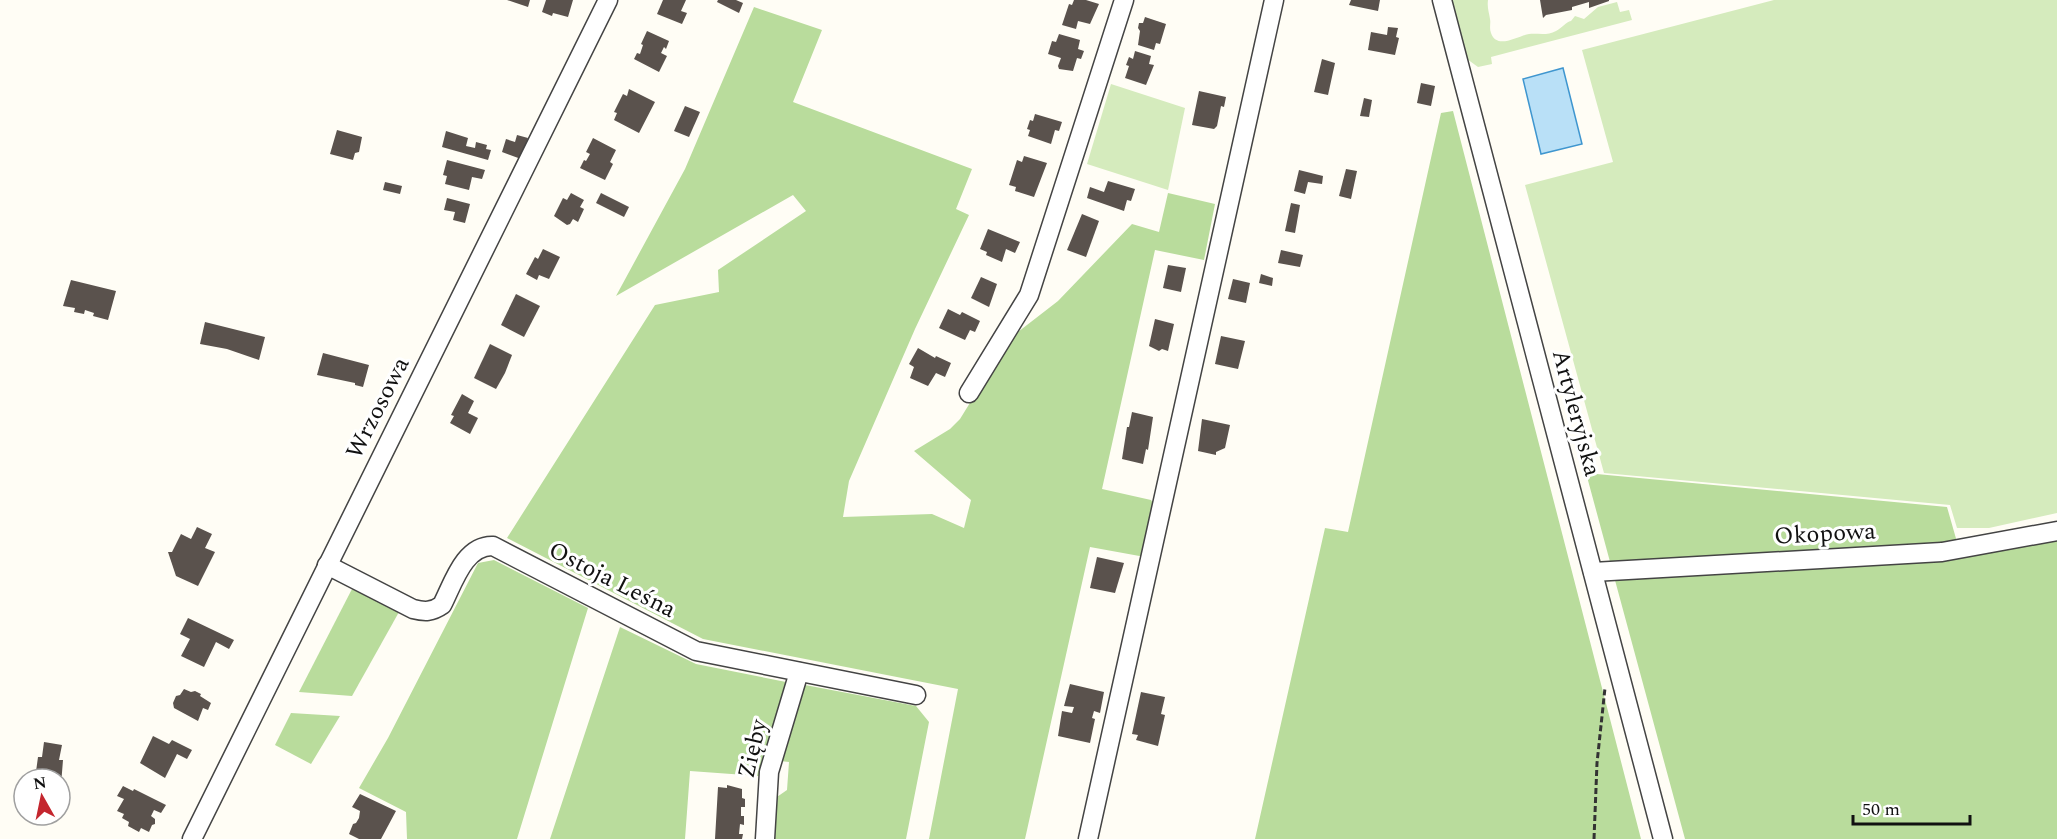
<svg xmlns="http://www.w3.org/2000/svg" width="2057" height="839" font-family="Spectral,serif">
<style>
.green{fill:#d5ebbd}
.forest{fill:#b9dc9c}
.water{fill:#b9e0f7;stroke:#3f96cf;stroke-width:1.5}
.building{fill:#5a524d}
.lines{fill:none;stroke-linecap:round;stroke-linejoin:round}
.minor-casing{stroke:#444;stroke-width:21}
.path{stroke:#333;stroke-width:3;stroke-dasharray:6 3;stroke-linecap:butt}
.minor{stroke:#fff;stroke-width:18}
.labels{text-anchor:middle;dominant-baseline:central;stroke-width:6;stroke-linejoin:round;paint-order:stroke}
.street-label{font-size:24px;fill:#111;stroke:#fff}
</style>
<rect width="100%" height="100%" fill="#fffdf5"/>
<g class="green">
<path d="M1451 0H1488C1487 8 1489 12 1490 19 1491 23 1489 28 1491 33 1497 50 1517 36 1529 34 1538 33 1547 36 1556 31 1562 28 1566 22 1571 21L1575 16 1584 19 1598 7 1617 2 1620 12 1629 10 1632 20 1491 57 1492 64 1478 67 1467 59Z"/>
<polygon points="1774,0 2057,0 2057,513 1989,528 1957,528 1950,505 1604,473 1525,185 1613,162 1582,50"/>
<polygon points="1111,84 1185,108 1168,190 1087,164"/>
</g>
<g class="forest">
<polygon points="754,7 822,30 793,102 972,169 956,209 969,215 915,329 849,481 843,517 932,514 964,528 971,500 914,451 950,429 960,419 1010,338 1058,301 1132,224 1159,232 1168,193 1215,204 1204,260 1155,250 1102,489 1151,500 1156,507 1145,557 1090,547 1025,839 929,839 958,689 703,639 507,538 655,305 719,292 718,270 806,211 793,195 616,296 685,169"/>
<polygon points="1453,111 1641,839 1255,839 1325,528 1348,532 1441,113"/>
<polygon points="1586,473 1947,507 1961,556 2057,540 2057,839 1685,839"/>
<polygon points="494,560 588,608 517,839 407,839 406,812 359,788 388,738 478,563"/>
<polygon points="352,589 399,612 352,696 299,692"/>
<polygon points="620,627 696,664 786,682 787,694 759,776 690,771 685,839 550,839"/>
<polygon points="805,685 916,706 929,722 906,839 772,839 774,799 787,790 789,762 780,761"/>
<polygon points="291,713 340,716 311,764 275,745"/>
</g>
<polygon class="water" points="1563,68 1582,144 1541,154 1523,79"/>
<g class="building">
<polygon points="507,0 530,0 528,7"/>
<polygon points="546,0 573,0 568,17 553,13 552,16 542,12"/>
<polygon points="663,0 686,0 681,11 687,13 682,24 657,14"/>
<polygon points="718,0 736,0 743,3 739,13 717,2"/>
<polygon points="1074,0 1086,0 1099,4 1090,24 1078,21 1076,29 1062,25 1069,4 1072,5"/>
<polygon points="1351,0 1380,0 1378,11 1349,5"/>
<polygon points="1540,0 1609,0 1609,1 1589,8 1589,2 1572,7 1572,10 1546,15 1543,18"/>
<polygon points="1145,17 1166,24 1160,44 1156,43 1154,50 1138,45 1140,31 1138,28 1139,23 1143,23"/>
<polygon points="1388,27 1398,28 1396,37 1399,38 1395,55 1368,50 1371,32 1387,35"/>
<polygon points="647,31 669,41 666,49 664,47 661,53 667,56 659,72 634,59 637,53 640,54 643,45 641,44"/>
<polygon points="1059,34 1080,40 1078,49 1084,51 1081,59 1077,58 1073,71 1059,69 1058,66 1061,58 1048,54 1052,41 1056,42"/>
<polygon points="1135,51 1151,56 1149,64 1154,65 1146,85 1125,78 1129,66 1126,65 1129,57 1133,59"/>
<polygon points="1322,59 1335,63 1328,95 1314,92"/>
<polygon points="1421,83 1435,86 1431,106 1417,103"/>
<polygon points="629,89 655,102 639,133 614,120 617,113 614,112 623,94 627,96"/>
<polygon points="1199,91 1226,97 1224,107 1221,106 1217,126 1214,129 1192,125"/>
<polygon points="1364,98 1372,100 1369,117 1360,116"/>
<polygon points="685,106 700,112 689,137 674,131"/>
<polygon points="1035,114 1062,122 1059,131 1055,130 1051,144 1028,136 1030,130 1027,129 1030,120 1033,121"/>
<polygon points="337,130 362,137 359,152 355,153 353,160 330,154"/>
<polygon points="446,131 468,138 466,146 475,148 476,142 487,145 486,149 491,150 488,160 442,147"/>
<polygon points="517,135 528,138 521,159 502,152 506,139 515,142"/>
<polygon points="593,138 616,150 610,162 613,164 605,180 580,168 584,160 586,161 590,154 586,152"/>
<polygon points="1024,156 1047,163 1034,197 1015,191 1016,187 1009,185 1017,160 1022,162"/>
<polygon points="447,160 485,170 482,179 472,177 469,190 445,184 447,176 443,175"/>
<polygon points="1346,169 1357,171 1351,199 1339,196"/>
<polygon points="1299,170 1323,176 1322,184 1308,182 1305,194 1294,191"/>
<polygon points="1108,181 1135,189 1131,201 1127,200 1124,211 1087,198 1090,187 1104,192"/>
<polygon points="385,182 402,186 400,194 383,190"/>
<polygon points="571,193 584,200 580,207 584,209 578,222 573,219 570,224 567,225 554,216 563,198 567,200"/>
<polygon points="601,193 629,207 624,217 596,203"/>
<polygon points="447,198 470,204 465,223 453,220 455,212 444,210"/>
<polygon points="1291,203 1300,205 1295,233 1285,231"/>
<polygon points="1082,214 1099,221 1086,257 1067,250"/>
<polygon points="988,229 1020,242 1015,253 1006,249 1002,262 986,255 987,252 980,249"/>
<polygon points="543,249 560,257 549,279 539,275 537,280 526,274 535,257 538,259"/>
<polygon points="1281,250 1303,255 1300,267 1278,263"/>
<polygon points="1168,265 1186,268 1181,292 1163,288"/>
<polygon points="1261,274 1273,278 1272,286 1259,283"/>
<polygon points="981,277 997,284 989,307 971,298"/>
<polygon points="1233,279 1250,283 1246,303 1228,299"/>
<polygon points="71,280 116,291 108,320 93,316 94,313 85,310 84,314 74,312 75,308 63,306"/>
<polygon points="516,294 540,306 524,337 501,325"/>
<polygon points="948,309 960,315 962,312 980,321 975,332 970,330 965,340 939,328"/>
<polygon points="1155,319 1174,324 1168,351 1162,349 1159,351 1149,346"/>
<polygon points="205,322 265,337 259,360 227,349 200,344"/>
<polygon points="1221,336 1245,341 1238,369 1215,364"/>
<polygon points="490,344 512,355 505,373 496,389 474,378"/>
<polygon points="918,348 935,358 936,356 951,363 945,377 936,373 928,386 910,378 914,367 909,364"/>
<polygon points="323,353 369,365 363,387 355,385 355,383 317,375"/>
<polygon points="462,394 474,401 468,413 478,418 470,434 450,423 454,416 451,415"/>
<polygon points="1132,412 1153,417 1148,450 1146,449 1143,464 1122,459 1127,427 1129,427"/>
<polygon points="1202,419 1230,425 1225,448 1216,452 1216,455 1198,451"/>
<polygon points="197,527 212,534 205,548 215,552 198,586 176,576 168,552 172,552 181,534 191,539"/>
<polygon points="1097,557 1124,563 1115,593 1090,588"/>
<polygon points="188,618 234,640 229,649 216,642 204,667 181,656 190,639 180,634"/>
<polygon points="1070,684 1104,692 1100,713 1094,711 1092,718 1095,719 1090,743 1058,736 1062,711 1072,713 1074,707 1064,706"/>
<polygon points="184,689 191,692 195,691 201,694 200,696 211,703 208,710 203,708 198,721 174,708 173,703 176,696 180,695"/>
<polygon points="1141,692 1165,697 1161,714 1165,715 1158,746 1136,740 1138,735 1132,734"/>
<polygon points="153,736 169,744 172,740 192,750 187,759 177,754 165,778 140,763"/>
<polygon points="44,742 62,745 59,760 63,760 61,785 60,779 35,779 38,757 42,757"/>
<polygon points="727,785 742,789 742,798 745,799 745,807 741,807 741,816 744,816 744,825 740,824 739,834 743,834 742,839 715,839 718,787 727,788"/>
<polygon points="123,786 133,791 134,789 166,805 161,813 154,810 151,816 155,819 155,824 152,825 149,832 141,828 139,832 128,826 129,822 122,818 124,814 117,811 124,799 117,796"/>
<polygon points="360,794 396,811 381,839 359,839 349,834 353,824 356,823 359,818 360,811 352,807"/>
</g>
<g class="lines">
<g class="minor-casing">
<g id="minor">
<polyline points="1442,0 1663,839"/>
<polyline points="969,393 1029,295 1124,0"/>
<path d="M327 565 413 609C425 612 432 612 442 605 453 584 464 545 493 546L696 651 916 695"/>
<polyline points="1593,572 1942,552 2057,531"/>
<polyline points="192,839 608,0"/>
<polyline points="765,839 769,772 799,672"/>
<polyline points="1088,839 1274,0"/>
</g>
</g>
<polyline class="path" points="1594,839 1597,763 1605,688"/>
<use href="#minor" class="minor"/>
</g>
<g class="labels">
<g class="street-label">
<text transform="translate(378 408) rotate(-63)">Wrzosowa</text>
<text transform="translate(1576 413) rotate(75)">Artyleryjska</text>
<text transform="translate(1825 534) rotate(-3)">Okopowa</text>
<text transform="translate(612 580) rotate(27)">Ostoja Leśna</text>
<text transform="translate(753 749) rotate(-77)">Zięby</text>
</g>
</g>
<g transform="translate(42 797) rotate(351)"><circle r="28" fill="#ffffff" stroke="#a0a0a0" stroke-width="1.5"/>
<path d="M0-4.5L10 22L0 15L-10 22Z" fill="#c4262e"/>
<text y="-9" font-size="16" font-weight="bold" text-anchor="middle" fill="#111111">N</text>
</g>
<path d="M1853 815v9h117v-9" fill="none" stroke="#111111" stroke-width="3"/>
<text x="1862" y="815" font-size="18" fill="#111111" stroke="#ffffff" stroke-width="4.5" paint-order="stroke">50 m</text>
</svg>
